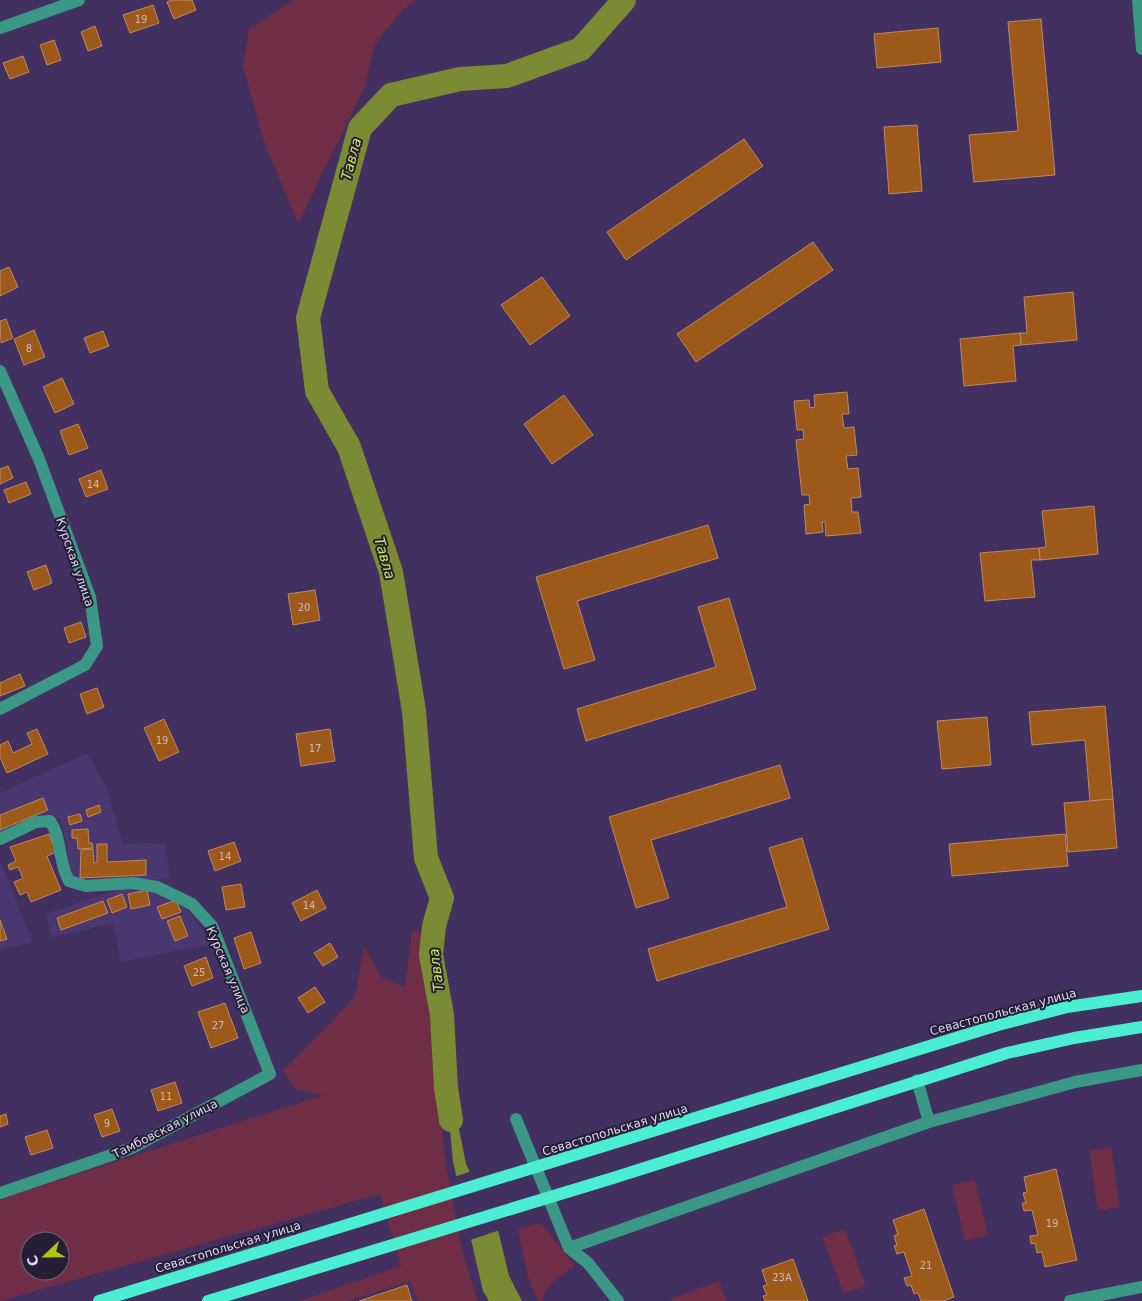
<svg xmlns="http://www.w3.org/2000/svg" width="1142" height="1301" font-family="'DejaVu Sans',sans-serif">
<style>
.built{fill:#4b376f}
.green{fill:#6f2d46;fill-rule:evenodd}
.water{fill:#7b8b33}
.pier{fill:#423061}
.lines{fill:none;stroke-linecap:round;stroke-linejoin:round}
.river{stroke:#7b8b33;stroke-width:24}
.building{fill:#9c5919;stroke:#be8a61}
.minor{stroke:#3b9887;stroke-width:12}
.major{stroke:#4ceed2;stroke-width:12}
.labels{text-anchor:middle;dominant-baseline:central;stroke-width:4;stroke-linejoin:round;paint-order:stroke}
.number-label{font-size:10px;fill:#ceb8be}
.street-label{font-size:12px;fill:#dfd7f5;stroke:#251e34}
.water-label{font-size:14px;font-style:italic;fill:#cee954;stroke:#251e34}
</style>
<rect width="100%" height="100%" fill="#423061"/>
<g class="built">
<polygon points="87,753 107,789 123,844 165,843 170,879 85,882 73,879 61,820 51,814 0,836 0,793"/>
<polygon points="0,861 33,942 0,950"/>
<polygon points="122,888 159,891 184,904 212,944 121,962 113,923 51,938 46,914"/>
</g>
<g class="green">
<polygon points="294,0 416,0 402,10 375,44 365,86 298,224 263,139 243,66 249,29"/>
<path d="M412 930 422 933 436 1028 444 1154 461 1246 478 1301H418L410 1281 348 1301H299L401 1266 380 1194 0 1301V1199L324 1095 295 1089 283 1071 355 997 364 947 382 978 405 987ZM30 1241H60V1271H30Z"/>
<polygon points="1111,1147 1120,1207 1098,1211 1089,1151"/>
<polygon points="975,1180 988,1235 965,1241 952,1185"/>
<path d="M541 1223 575 1266C563 1274 544 1285 543 1301H538L528 1277 518 1229Z"/>
<polygon points="845,1229 866,1286 844,1294 822,1237"/>
<polygon points="719,1281 727,1301 672,1301 671,1299"/>
</g>
<polygon class="water" points="446,1088 457,1119 466,1164 499,1234 509,1276 522,1301 489,1301 483,1291 453,1162"/>
<polygon class="pier" points="472,1171 500,1230 467,1241 454,1177"/>
<g class="lines">
<polyline class="river" points="451,1120 446,1088 442,1015 431,955 434,926 442,898 426,858 414,711 391,572 349,447 317,391 308,318 360,128 391,95 460,79 507,76 581,49 624,0"/>
</g>
<g class="building">
<polygon points="171,0 192,0 196,10 174,19 167,2"/>
<polygon points="153,5 159,23 130,33 123,15"/>
<polygon points="1041,19 1055,175 974,182 969,135 1018,131 1008,22"/>
<polygon points="95,26 102,46 88,51 81,32"/>
<polygon points="938,28 941,62 877,68 874,34"/>
<polygon points="54,40 61,60 47,65 40,45"/>
<polygon points="23,56 29,72 10,79 3,63"/>
<polygon points="917,125 922,191 889,194 884,127"/>
<polygon points="744,139 763,166 626,260 607,232"/>
<polygon points="813,242 833,270 696,362 677,334"/>
<polygon points="9,267 18,287 0,296 0,271"/>
<polygon points="542,277 570,316 530,345 501,305"/>
<polygon points="1073,292 1077,340 1021,345 1020,333 1027,333 1024,297"/>
<polygon points="6,319 13,338 1,343 0,321"/>
<polygon points="34,330 45,357 24,365 14,339"/>
<polygon points="103,331 109,346 90,353 84,338"/>
<polygon points="1020,333 1021,345 1013,346 1016,381 964,386 960,339"/>
<polygon points="62,378 74,404 55,413 43,387"/>
<polygon points="847,392 849,414 842,414 844,428 854,427 857,455 846,456 848,469 858,468 861,497 851,498 852,512 858,512 861,533 826,536 825,522 822,522 823,532 806,534 804,505 810,504 809,495 802,495 796,440 804,439 803,430 797,430 794,401 809,400 810,408 815,407 814,395"/>
<polygon points="564,395 593,435 552,464 524,424"/>
<polygon points="78,424 88,448 69,455 60,431"/>
<polygon points="8,466 13,478 0,484 0,469"/>
<polygon points="101,470 108,489 86,497 79,479"/>
<polygon points="26,482 31,494 9,503 4,490"/>
<polygon points="1094,506 1098,554 1040,560 1039,548 1046,547 1042,511"/>
<polygon points="708,525 718,558 577,601 595,660 564,669 536,577"/>
<polygon points="1039,548 1040,560 1031,560 1035,597 985,601 980,553"/>
<polygon points="46,565 52,583 34,590 27,572"/>
<polygon points="315,590 320,620 293,625 288,594"/>
<polygon points="729,598 756,689 586,741 577,709 716,667 698,607"/>
<polygon points="81,622 86,637 69,643 64,628"/>
<polygon points="20,674 25,686 0,696 0,683"/>
<polygon points="97,688 104,707 87,714 80,694"/>
<polygon points="1105,706 1113,799 1090,801 1085,740 1032,745 1029,712"/>
<polygon points="987,717 991,765 942,769 937,721"/>
<polygon points="164,719 179,752 159,761 144,728"/>
<polygon points="37,729 48,754 7,773 0,757 0,745 8,741 13,753 32,744 27,733"/>
<polygon points="330,729 335,761 301,766 296,734"/>
<polygon points="780,765 790,798 651,840 669,898 636,908 609,817"/>
<polygon points="43,798 48,810 0,830 0,815"/>
<polygon points="1113,799 1117,848 1068,852 1064,803"/>
<polygon points="99,805 101,812 88,817 86,810"/>
<polygon points="80,814 82,821 70,825 68,817"/>
<polygon points="88,829 89,843 92,843 93,848 78,849 77,838 72,838 72,830"/>
<polygon points="49,834 56,852 47,856 61,890 31,902 27,892 20,895 14,882 23,878 18,867 10,870 8,865 16,861 10,847"/>
<polygon points="1065,834 1068,866 952,876 949,844"/>
<polygon points="802,838 829,929 657,981 648,949 787,907 769,848"/>
<polygon points="234,842 241,861 215,871 208,851"/>
<polygon points="97,844 107,844 107,862 146,860 146,875 80,878 81,850 93,849 94,863 97,862"/>
<polygon points="241,884 245,907 226,910 222,887"/>
<polygon points="147,890 150,905 131,909 128,894"/>
<polygon points="317,890 326,908 301,921 292,903"/>
<polygon points="122,894 127,907 112,913 107,900"/>
<polygon points="176,900 181,912 162,919 157,907"/>
<polygon points="103,901 108,913 61,930 57,918"/>
<polygon points="180,916 188,936 175,941 167,921"/>
<polygon points="0,920 7,939 0,941"/>
<polygon points="251,932 261,963 244,969 234,938"/>
<polygon points="330,943 338,957 323,966 314,953"/>
<polygon points="206,957 213,978 192,986 184,966"/>
<polygon points="315,987 325,1002 308,1013 298,998"/>
<polygon points="225,1003 238,1038 211,1048 198,1012"/>
<polygon points="175,1082 182,1103 158,1111 151,1090"/>
<polygon points="112,1109 120,1131 102,1137 94,1115"/>
<polygon points="6,1114 8,1124 0,1127 0,1116"/>
<polygon points="47,1130 53,1148 31,1155 25,1137"/>
<polygon points="1056,1169 1077,1260 1045,1267 1042,1252 1037,1253 1035,1243 1031,1244 1030,1236 1038,1235 1032,1210 1024,1211 1022,1203 1026,1203 1023,1193 1027,1192 1024,1177"/>
<polygon points="924,1209 954,1297 943,1301 921,1301 918,1293 914,1294 911,1285 907,1286 904,1278 912,1276 904,1252 897,1254 894,1246 897,1245 894,1236 898,1234 893,1220"/>
<polygon points="793,1259 808,1301 765,1301 763,1296 767,1295 763,1286 767,1285 762,1270"/>
<polygon points="407,1285 412,1301 359,1301"/>
</g>
<g class="lines">
<g class="minor">
<polyline points="1138,0 1142,49"/>
<polyline points="0,28 79,0"/>
<polyline points="0,371 39,459 90,597 97,646 85,665 0,709"/>
<path d="M0 839 36 822 50 821C62 838 58 862 69 881L86 886 133 883 157 887 192 904 212 926 270 1074 132 1148 0 1193"/>
<polyline points="917,1080 929,1122"/>
<polyline points="516,1119 569,1248 588,1263 618,1301"/>
<polyline points="569,1248 929,1122 1075,1082 1142,1070"/>
<polyline points="1070,1301 1142,1287"/>
</g>
<g class="major">
<polyline points="99,1301 998,1025 1067,1007 1142,996"/>
<polyline points="208,1301 613,1178 1007,1053 1074,1038 1142,1027"/>
</g>
</g>
<g class="labels">
<g class="number-label">
<text x="141" y="19">19</text>
<text x="29" y="348">8</text>
<text x="93" y="484">14</text>
<text x="304" y="607">20</text>
<text x="162" y="740">19</text>
<text x="315" y="748">17</text>
<text x="225" y="856">14</text>
<text x="309" y="905">14</text>
<text x="199" y="972">25</text>
<text x="218" y="1025">27</text>
<text x="166" y="1096">11</text>
<text x="107" y="1123">9</text>
<text x="1052" y="1223">19</text>
<text x="926" y="1265">21</text>
<text x="782" y="1277">23А</text>
</g>
<g class="street-label">
<text transform="translate(75 562) rotate(71)">Курская улица</text>
<text transform="translate(228 970) rotate(67)">Курская улица</text>
<text transform="translate(1003 1012) rotate(-15)">Севастопольская улица</text>
<text transform="translate(165 1129) rotate(-27)">Тамбовская улица</text>
<text transform="translate(615 1130) rotate(-17)">Севастопольская улица</text>
<text transform="translate(228 1247) rotate(-17)">Севастопольская улица</text>
</g>
<g class="water-label">
<text transform="translate(351 159) rotate(-75)">Тавла</text>
<text transform="translate(385 558) rotate(74)">Тавла</text>
<text transform="translate(436 970) rotate(-97)">Тавла</text>
</g>
</g>
<g transform="translate(45 1256) rotate(248)"><circle r="24" fill="#251e34" stroke="#6f6881"/>
<path d="M0-4L9 19L0 12L-9 19Z" fill="#acc611"/>
<text y="-8" font-size="14" font-weight="bold" text-anchor="middle" fill="#dfd7f5">С</text>
</g>
</svg>
